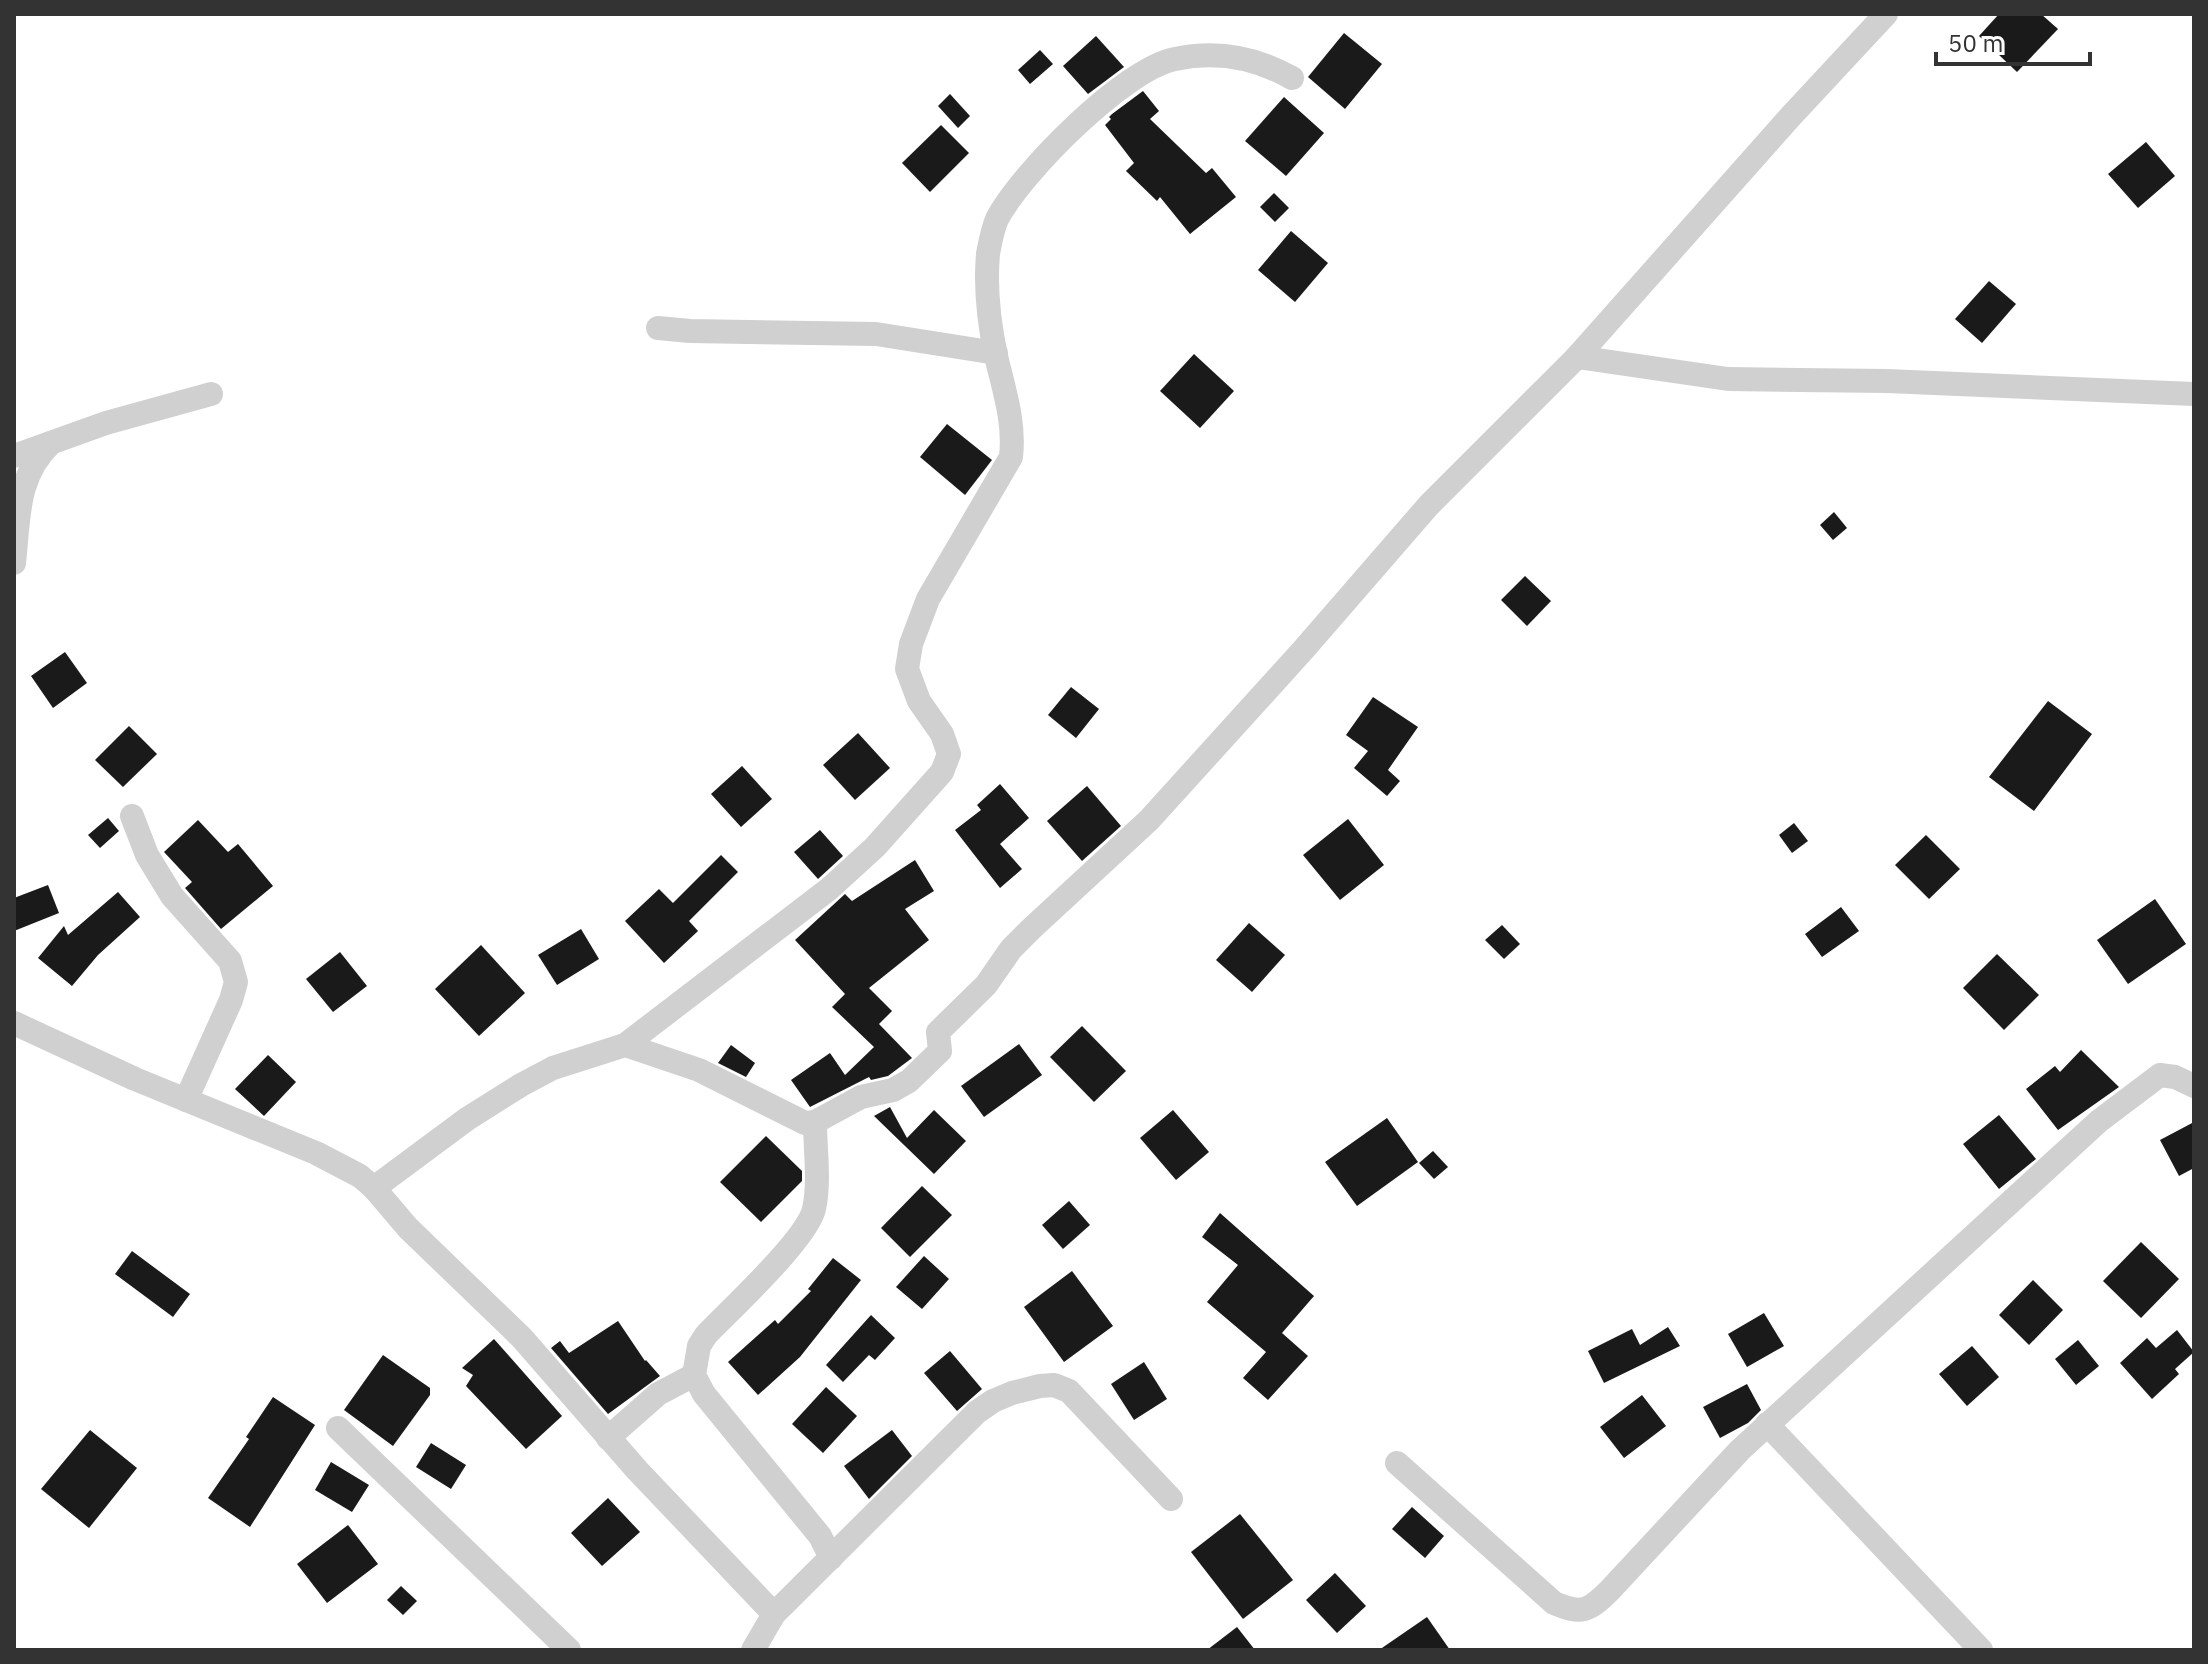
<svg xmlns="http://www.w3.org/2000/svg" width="2208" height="1664" font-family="'IBM Plex Sans',sans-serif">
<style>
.building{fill:#1a1a1a}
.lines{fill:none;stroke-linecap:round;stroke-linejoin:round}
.minor{stroke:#d0d0d0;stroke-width:24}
</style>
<rect width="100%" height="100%" fill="#fff"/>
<g class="building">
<polygon points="1999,14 2041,14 2058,29 2017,72 1979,36"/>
<polygon points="1344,33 1382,64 1345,109 1308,77"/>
<polygon points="1096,36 1124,67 1088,94 1063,66"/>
<polygon points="1040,50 1053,64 1030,84 1018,70"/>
<polygon points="1143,91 1159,111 1150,119 1206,173 1212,168 1236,197 1190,234 1160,197 1157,201 1126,171 1134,163 1105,125 1111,119 1109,117 1112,114"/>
<polygon points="950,94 970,116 958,128 938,106"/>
<polygon points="1284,97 1324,133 1286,176 1245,141"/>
<polygon points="941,125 969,153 930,192 902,163"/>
<polygon points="2146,142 2175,176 2138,208 2108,174"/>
<polygon points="1274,193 1289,208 1275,222 1260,207"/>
<polygon points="1291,231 1328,263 1295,302 1258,270"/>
<polygon points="1989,281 2016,304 1982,343 1955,319"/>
<polygon points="1194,354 1234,391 1200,428 1160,391"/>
<polygon points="947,424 992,460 965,495 920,457"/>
<polygon points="1834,512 1847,528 1833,540 1820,525"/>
<polygon points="1525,576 1551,601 1527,626 1501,600"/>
<polygon points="65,652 87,683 53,708 31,676"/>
<polygon points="1071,687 1099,709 1076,738 1048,715"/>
<polygon points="1373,697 1418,727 1388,770 1400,781 1387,796 1354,768 1368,751 1346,735"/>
<polygon points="2048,701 2092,734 2034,811 1989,777"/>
<polygon points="129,726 157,754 123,787 95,760"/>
<polygon points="858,733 890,768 855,800 823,765"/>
<polygon points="742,766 772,799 741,827 711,794"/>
<polygon points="1000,784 1029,818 1000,844 1022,869 1000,888 955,830 981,810 977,805"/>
<polygon points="1087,786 1121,826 1082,861 1047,821"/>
<polygon points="108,818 119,831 100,848 88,835"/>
<polygon points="1348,819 1384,865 1340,900 1303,855"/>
<polygon points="198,820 228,852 238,844 273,886 221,929 185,888 192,882 164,852"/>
<polygon points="1794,823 1808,841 1792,853 1779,835"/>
<polygon points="820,830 843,856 818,879 794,852"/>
<polygon points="1926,835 1960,869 1929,899 1895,865"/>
<polygon points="721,855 738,872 689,921 698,931 664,963 625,921 659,889 673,903"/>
<polygon points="915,860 934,891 905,909 929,940 869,988 892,1011 879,1024 912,1058 888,1076 871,1080 869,1077 810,1107 791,1080 830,1053 845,1075 874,1047 832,1007 845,994 795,940 845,894 852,901"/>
<polygon points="48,885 59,913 14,931 14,898"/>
<polygon points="118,892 140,917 98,955 72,986 38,958 64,926 68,935"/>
<polygon points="2155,899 2186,944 2128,984 2097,940"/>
<polygon points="1841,907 1859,931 1822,957 1805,934"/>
<polygon points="1249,923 1285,955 1252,992 1216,960"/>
<polygon points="1502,925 1520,944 1504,959 1485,940"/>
<polygon points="581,929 599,959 557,985 538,955"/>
<polygon points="481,945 525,993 479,1036 435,989"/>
<polygon points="340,952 367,986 333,1012 306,979"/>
<polygon points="1997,954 2039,995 2004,1030 1963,988"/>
<polygon points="1082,1026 1126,1071 1094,1102 1050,1057"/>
<polygon points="1019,1044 1042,1075 984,1117 961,1086"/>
<polygon points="731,1045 755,1063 746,1077 718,1063"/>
<polygon points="2081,1050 2119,1087 2058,1130 2026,1089 2055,1066 2060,1072"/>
<polygon points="268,1055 296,1082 264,1116 235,1089"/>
<polygon points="890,1107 907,1138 934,1110 966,1141 934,1174 874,1116"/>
<polygon points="1173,1110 1209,1152 1176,1180 1140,1138"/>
<polygon points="1999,1115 2036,1159 1999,1189 1963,1144"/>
<polygon points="1387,1118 1418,1162 1357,1206 1325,1162"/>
<polygon points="2194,1122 2194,1168 2179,1176 2160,1140"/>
<polygon points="766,1136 802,1171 802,1181 761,1222 720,1182"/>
<polygon points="1433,1151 1448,1167 1434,1179 1419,1163"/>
<polygon points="922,1186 952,1215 910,1257 881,1228"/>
<polygon points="1069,1201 1090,1225 1063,1249 1042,1225"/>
<polygon points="1220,1213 1314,1296 1282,1333 1308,1356 1268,1400 1243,1378 1266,1352 1207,1302 1238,1265 1202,1237"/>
<polygon points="2141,1242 2179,1279 2141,1318 2103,1281"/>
<polygon points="132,1251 190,1294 173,1317 115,1274"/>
<polygon points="924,1256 949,1279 922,1309 896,1287"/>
<polygon points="833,1258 861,1280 800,1357 758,1395 728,1362 775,1320 778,1324 811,1291 808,1289"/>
<polygon points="1072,1271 1113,1326 1064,1362 1024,1307"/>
<polygon points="2033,1280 2063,1310 2029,1345 1999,1315"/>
<polygon points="1764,1313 1784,1346 1747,1367 1728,1334"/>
<polygon points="871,1315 895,1338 875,1360 869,1355 843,1382 826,1365"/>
<polygon points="618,1321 645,1361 646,1360 660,1376 608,1414 551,1348 560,1341 569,1353"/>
<polygon points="1668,1327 1680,1346 1604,1383 1588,1351 1632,1329 1640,1345"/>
<polygon points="2177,1330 2194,1352 2175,1369 2179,1374 2152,1399 2120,1363 2147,1338 2156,1348"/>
<polygon points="494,1339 562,1416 526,1449 466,1386 473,1375 462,1368"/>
<polygon points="2078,1340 2099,1366 2076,1385 2055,1359"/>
<polygon points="1972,1346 1999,1377 1967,1406 1939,1374"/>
<polygon points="950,1351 982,1389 957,1411 924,1373"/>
<polygon points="383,1355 430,1388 430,1395 393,1446 344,1410"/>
<polygon points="1144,1362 1167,1399 1134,1420 1111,1384"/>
<polygon points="1747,1384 1761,1410 1748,1423 1720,1438 1703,1407"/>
<polygon points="826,1387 857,1416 823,1453 792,1424"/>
<polygon points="1642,1395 1666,1426 1624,1458 1600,1427"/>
<polygon points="273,1397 315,1425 250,1527 208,1498 249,1439 246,1437"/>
<polygon points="90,1430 137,1468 89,1528 41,1489"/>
<polygon points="892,1430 912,1456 869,1499 844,1466"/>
<polygon points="431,1443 466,1465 451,1489 416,1467"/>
<polygon points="331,1462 369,1485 352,1512 315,1490"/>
<polygon points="608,1498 640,1532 602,1566 571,1533"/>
<polygon points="1412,1507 1444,1536 1425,1558 1392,1529"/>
<polygon points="1240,1514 1293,1580 1243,1619 1191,1552"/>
<polygon points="348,1525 378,1564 327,1603 297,1564"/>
<polygon points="1335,1573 1366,1606 1337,1633 1306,1600"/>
<polygon points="401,1586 417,1601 403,1615 387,1600"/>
<polygon points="1427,1617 1450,1650 1379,1650"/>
<polygon points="1237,1627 1255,1650 1207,1650"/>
</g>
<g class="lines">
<g class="minor">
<polyline points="658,328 690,331 876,334 996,353"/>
<polyline points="1577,357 1728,379 1887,381 2194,394"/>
<polyline points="14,456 106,423 211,394"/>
<path d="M14 563C19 518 16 476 51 443"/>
<polyline points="132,816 147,855 172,896 230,961 236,982 231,1000 186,1100"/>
<polyline points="14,1023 135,1079 316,1153 360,1176 374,1188 408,1228 522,1338 637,1470 774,1614"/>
<path d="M625 1045 829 889 875 847 942 772 949 754 942 734 919 701 907 669 911 644 928 599 1011 457C1015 422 1004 390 996 356 989 323 985 288 988 254 990 243 993 228 997 219 1021 173 1124 69 1175 59 1217 50 1255 57 1292 78"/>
<path d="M815 1122C815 1149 820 1182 814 1209 807 1239 731 1309 706 1335L699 1346 694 1375 704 1394 820 1536 831 1558"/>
<polyline points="374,1188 467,1119 521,1085 553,1068 625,1045 699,1070 805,1123 815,1122 861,1097 893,1090 909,1081 940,1051 938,1032 986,985 1011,949 1031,929 1149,820 1304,649 1429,505 1577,357 1791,116 1886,14"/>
<polyline points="1767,1424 1981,1650"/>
<polyline points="338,1428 569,1650"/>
<polyline points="608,1438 658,1394 694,1375"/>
<path d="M1397 1463 1554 1603C1582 1615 1589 1611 1610 1590L1740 1450 2099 1121 2160 1075 2175 1077 2194 1086"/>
<polyline points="753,1650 774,1614 977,1412 993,1401 1012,1393 1040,1386 1054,1385 1069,1391 1171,1499"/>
</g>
</g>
<rect width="2208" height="1664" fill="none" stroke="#333333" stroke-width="32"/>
<path d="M1936 52v12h154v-12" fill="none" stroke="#333333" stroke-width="4"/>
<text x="1948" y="52" font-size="24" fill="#333333" stroke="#ffffff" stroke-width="6" paint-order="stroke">50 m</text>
</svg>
